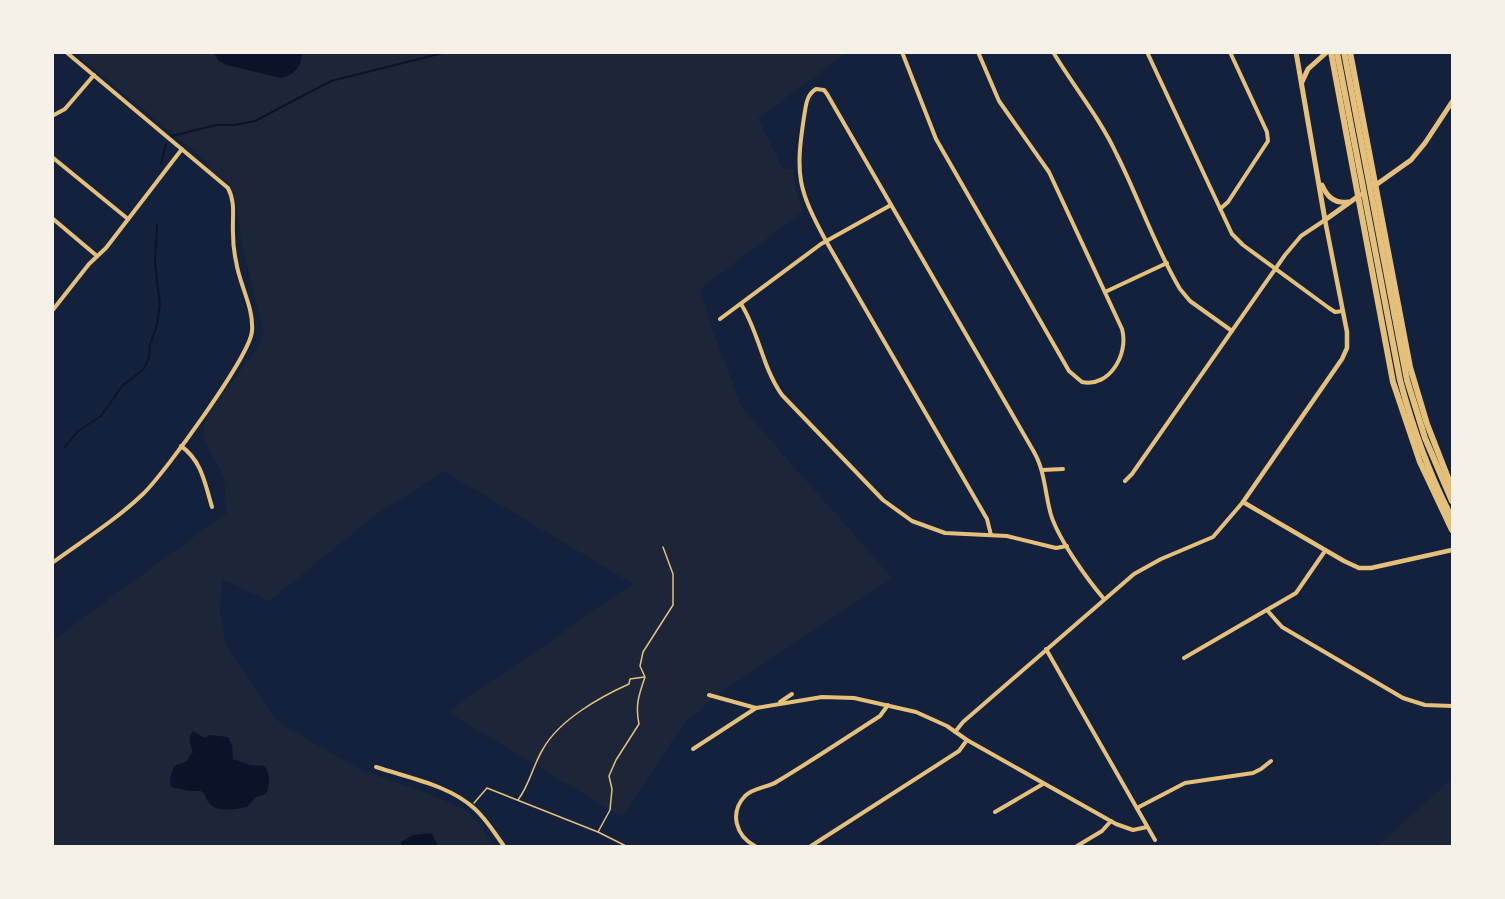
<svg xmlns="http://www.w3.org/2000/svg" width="1505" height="899" font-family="'Varela Round',sans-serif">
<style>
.green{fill:#1d2539}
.water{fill:#0b132b}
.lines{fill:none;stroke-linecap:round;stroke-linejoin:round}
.stream{stroke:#0b132b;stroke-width:2}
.path{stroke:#e5c07b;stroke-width:1.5}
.minor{stroke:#e5c07b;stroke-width:4}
.tertiary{stroke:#e5c07b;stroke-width:4.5}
.secondary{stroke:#e5c07b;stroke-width:5}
.motorway{stroke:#e5c07b;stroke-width:6}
</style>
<rect width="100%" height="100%" fill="#14213d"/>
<g class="green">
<path d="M75 53H846L758 118 783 169H793L796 189 803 211 700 289 713 331 742 408 892 578 719 693 683 724 622 817 448 712 633 584 444 471 375 515 269 601 222 579 220 613 225 642 275 718 284 726 361 770 424 792 464 809 476 820 494 846H53L52 641 228 512C223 501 227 489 223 478 217 457 195 438 207 415L259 346 263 329 244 251 234 192 227 182 207 168 210 164Z"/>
<polygon points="1452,779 1452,846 1378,846"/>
</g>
<g class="water">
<path d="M302 52C302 66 294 75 281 78L226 65 218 60 214 53Z"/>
<path d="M193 731 205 738 209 735 228 737 232 745 233 759 250 765 265 766C270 774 270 785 266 794L256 797 247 807C235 809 216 813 209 803 205 798 206 795 201 791H190L171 787 170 779 174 766 187 761 190 755 193 753C191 745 187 738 193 731Z"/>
<polygon points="430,833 432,834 438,846 401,846 401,842 413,835"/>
</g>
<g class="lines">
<g class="stream">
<polyline points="172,136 216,125 234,125 255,121 331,81 447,52"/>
<polyline points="161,164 166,144"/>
<polyline points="64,448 78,431 101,416 122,386 143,370 149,358 150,344 157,325 160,305 155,262 157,224"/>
</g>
<g class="path">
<path d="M518 800C530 784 533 765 543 749 559 720 600 697 629 684L630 679 644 677"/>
<polyline points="474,803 487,788 598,832 626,846"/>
<path d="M598 832 610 810 612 789 609 776 616 760 639 724C635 706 639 694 645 677L640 666 643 652 673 605V574L663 547"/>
</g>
<g class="minor">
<path d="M902 52 936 139 1069 371 1082 382C1110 388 1129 353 1122 329L1049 172 999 101 978 52"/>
<path d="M1053 52C1074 87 1100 118 1117 155 1139 199 1155 247 1180 289L1190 301 1232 331"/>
<polyline points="1147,52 1232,234 1243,245 1329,308 1335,312 1343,311"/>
<polyline points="52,116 65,109 94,75"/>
<polyline points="52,157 128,219"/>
<polyline points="1220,209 1228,202 1268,141 1267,132 1230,52"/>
<polyline points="52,218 97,256"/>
<polyline points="1105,292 1167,263"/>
<path d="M741 304C759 332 762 367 782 395L883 500 912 521 945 533 1007 536 1056 548 1067 546"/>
<polyline points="52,311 89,264 106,248 182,149"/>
<polyline points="720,319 821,244 891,205"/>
<path d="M181 446C202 461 205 484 212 507"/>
<polyline points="1042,470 1063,469"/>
<polyline points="1125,481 1132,474 1285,255 1301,236 1325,220"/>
<path d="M991 535 987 519 826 241C798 189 795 176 804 117 806 106 806 95 816 89L824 90 827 94 1034 452C1045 471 1045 494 1051 515 1059 540 1087 579 1104 599"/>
<path d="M52 563C82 541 116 520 143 494 164 474 250 356 252 331 254 307 239 284 236 261 234 252 233 242 233 233 232 218 236 203 228 188L66 52"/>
<polyline points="1267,610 1282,627 1403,698 1425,705 1452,706"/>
<polyline points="1046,649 1155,840"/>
<polyline points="1184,658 1296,593 1325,551"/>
<polyline points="709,695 756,708 822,697 854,698 916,712 947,726 967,740 1116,824 1133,830 1147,827"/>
<polyline points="780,702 792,694"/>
<polyline points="955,732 963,722 1134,574 1161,559 1213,537 1243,502"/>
<polyline points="693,749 756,708"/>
<path d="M376 767C409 778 449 785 475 809 487 820 495 834 504 846"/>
<polyline points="1137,808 1185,783 1253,773 1261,769 1271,761"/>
<polyline points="995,812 1043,784"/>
<path d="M755 846C736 836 729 813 745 796 754 787 768 788 778 781 813 760 846 738 880 716L888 705"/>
<polyline points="811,846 959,751 967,740"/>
<polyline points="1077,846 1102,831 1111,821"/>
</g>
<polyline class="tertiary" points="1325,220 1347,332 1347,348 1342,359 1243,502 1344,561 1359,568 1371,568 1452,550"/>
<g class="secondary">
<polyline points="1296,52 1325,220 1360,195"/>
<polyline points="1302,82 1308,69 1327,52"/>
<path d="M1322 185C1327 197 1335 204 1348 202"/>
<polyline points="1373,187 1411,160 1425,143 1452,102"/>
</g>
<g class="motorway">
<polyline points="1331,52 1393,382 1420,462 1452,530"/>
<path d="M1337 52 1400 380C1413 429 1429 474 1452 518"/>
<polyline points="1344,52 1407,380 1425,438 1452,501"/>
<polyline points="1350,52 1410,367 1427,424 1452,488"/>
</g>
</g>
<rect width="1505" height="899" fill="none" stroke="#f6f1e7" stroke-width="108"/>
</svg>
